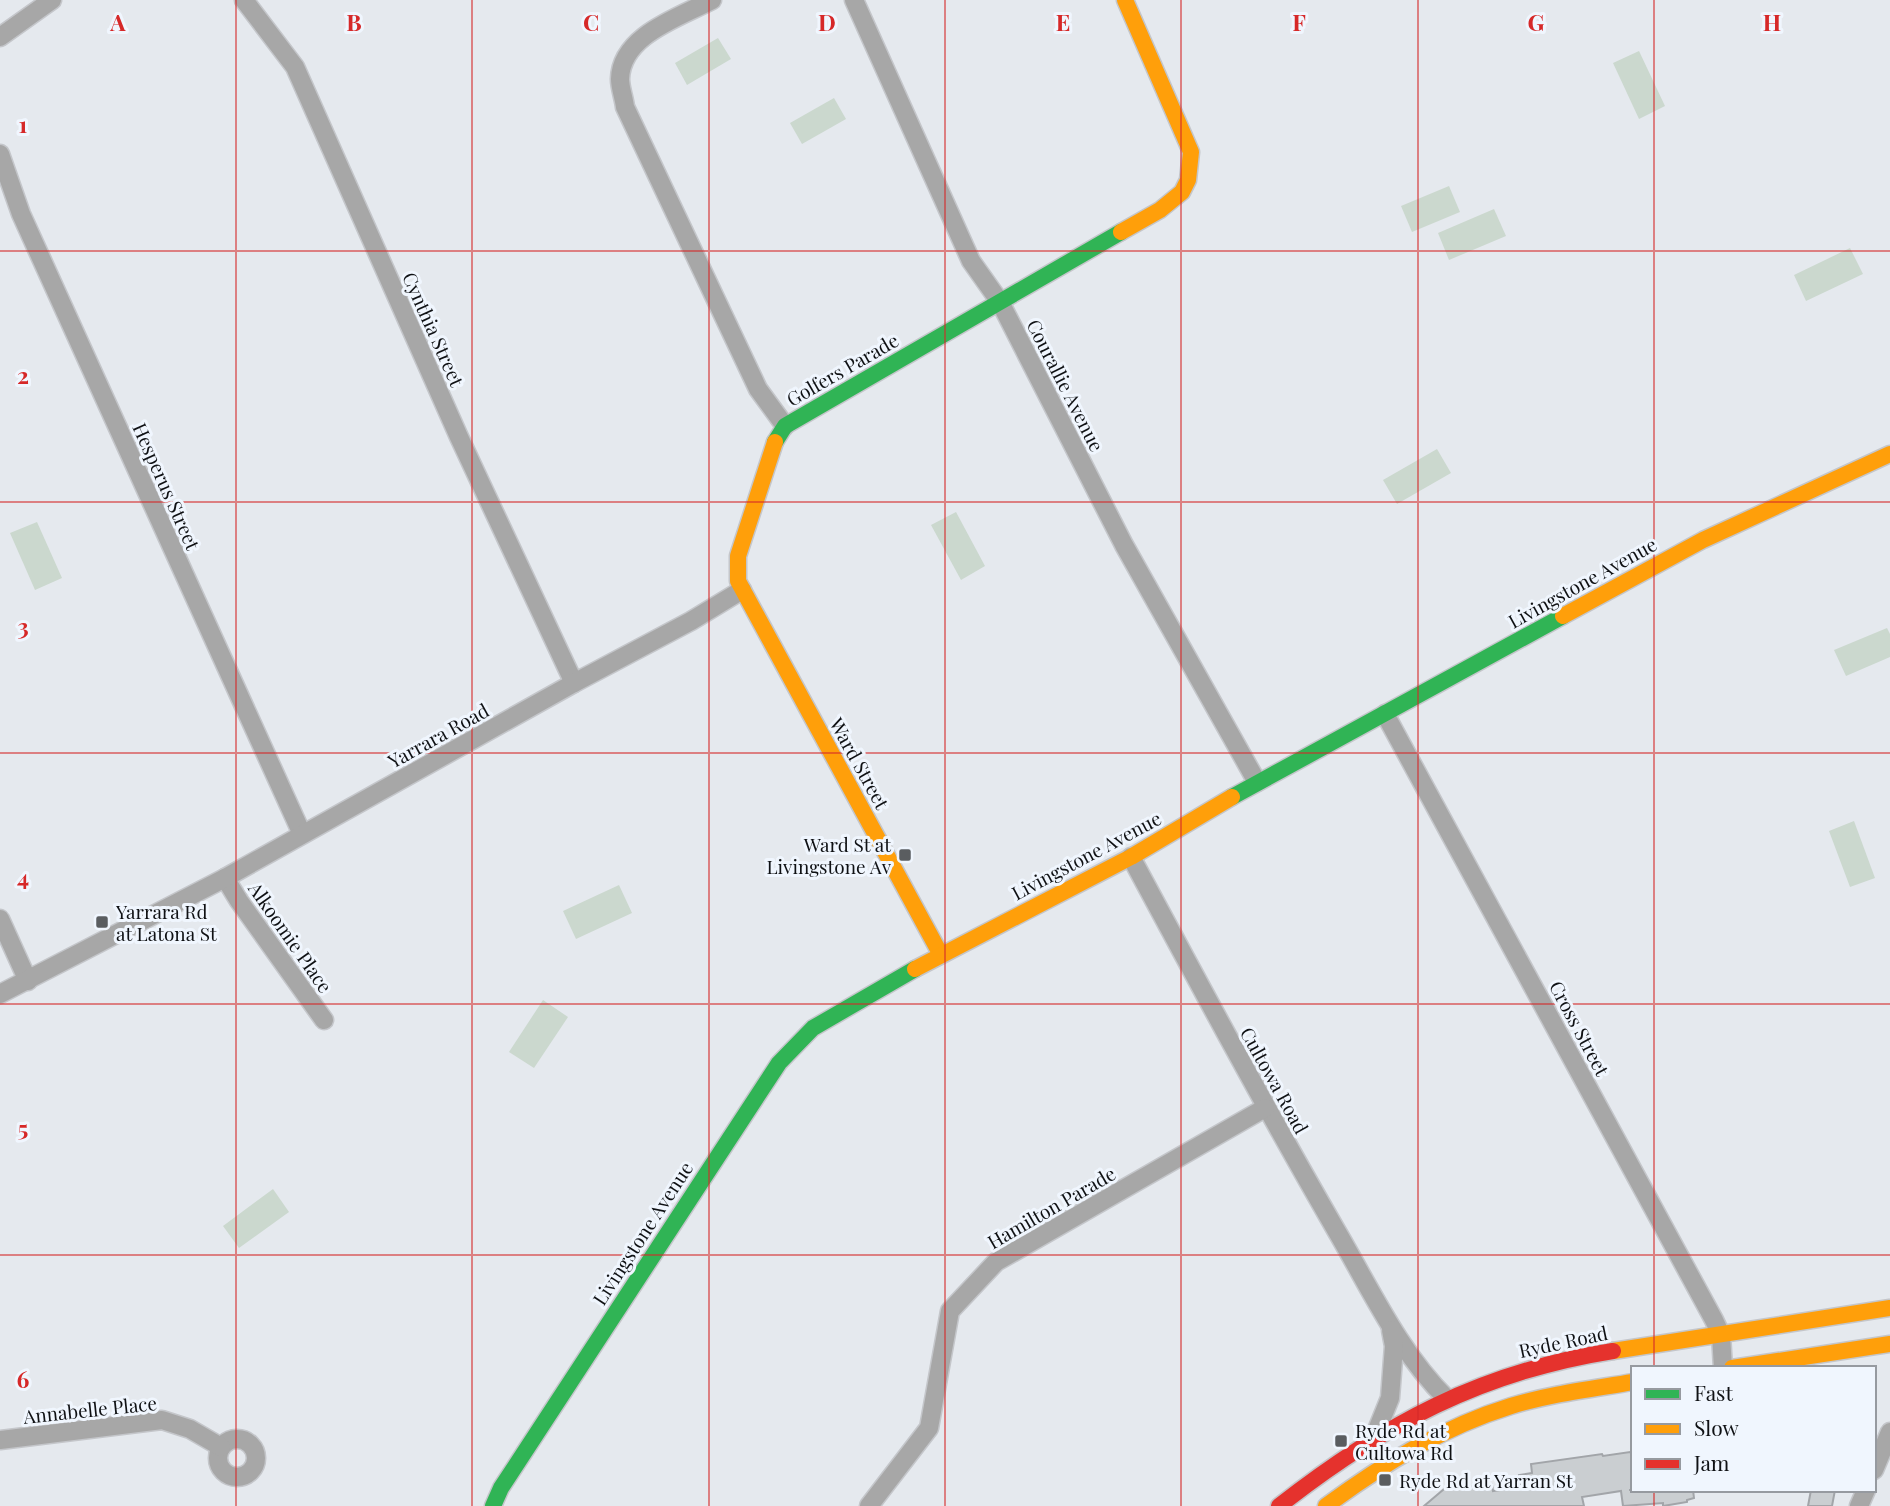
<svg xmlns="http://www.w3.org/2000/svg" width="1890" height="1506" font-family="'Playfair Display',serif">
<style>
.green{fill:#cbd8ce}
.building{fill:#caced1;stroke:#a2a5a9;stroke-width:2}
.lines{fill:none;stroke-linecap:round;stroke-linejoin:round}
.street-casing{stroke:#c4c6ca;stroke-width:21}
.fast-casing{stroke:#c4c6ca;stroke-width:19}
.slow-casing{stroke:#c4c6ca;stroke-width:19}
.jam-casing{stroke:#c4c6ca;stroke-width:19}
.street{stroke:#a7a7a7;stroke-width:18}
.fast{stroke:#30b455;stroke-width:16}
.slow{stroke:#ff9f0a;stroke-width:16}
.jam{stroke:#e5322d;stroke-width:16}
.grid{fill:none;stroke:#d62828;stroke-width:2;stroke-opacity:0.55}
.poi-dot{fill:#5a5d60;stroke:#f0f6fe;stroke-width:2.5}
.labels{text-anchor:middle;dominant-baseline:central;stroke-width:6;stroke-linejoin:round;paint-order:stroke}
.street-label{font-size:19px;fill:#0f1114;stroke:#f0f6fe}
.poi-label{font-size:19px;fill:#0f1114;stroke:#f0f6fe;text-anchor:start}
.grid-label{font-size:23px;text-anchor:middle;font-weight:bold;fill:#d62828;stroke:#f0f6fe;stroke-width:6;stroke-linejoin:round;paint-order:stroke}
</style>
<rect width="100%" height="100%" fill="#e5e9ee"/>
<g class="green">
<polygon points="718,38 731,59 687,85 675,63"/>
<polygon points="1639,51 1665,106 1639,119 1613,63"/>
<polygon points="834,98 846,119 802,144 790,123"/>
<polygon points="1449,186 1460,212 1412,232 1401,206"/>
<polygon points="1494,209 1506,236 1449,260 1438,233"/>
<polygon points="1850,248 1863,274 1806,301 1794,275"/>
<polygon points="1437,449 1451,473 1397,504 1383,480"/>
<polygon points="956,512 985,566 961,580 931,525"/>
<polygon points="37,522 62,578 35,590 10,533"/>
<polygon points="1887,628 1890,634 1890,657 1846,676 1834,650"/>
<polygon points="1854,821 1875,878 1850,887 1829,831"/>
<polygon points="619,885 632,913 576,939 563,911"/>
<polygon points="543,1000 568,1017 534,1068 509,1052"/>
<polygon points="273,1189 289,1212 239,1248 223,1226"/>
</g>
<g class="building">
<polygon points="1630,1452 1633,1455 1633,1490 1629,1490 1693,1490 1694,1498 1687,1500 1687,1502 1663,1506 1663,1503 1623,1506 1621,1491 1582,1497 1584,1506 1424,1506 1450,1484 1454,1489 1492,1484 1493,1491 1520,1487 1519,1475 1532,1473 1531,1464 1602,1454 1603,1456"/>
<polygon points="1811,1490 1835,1490 1832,1506 1808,1506"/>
</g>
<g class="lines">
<g class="street-casing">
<g id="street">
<polyline points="244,0 295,67 459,437 574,683"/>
<path d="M712 0C680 17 621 35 620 79 620 88 624 98 625 107L758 389 785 426"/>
<polyline points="854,0 971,261 1000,302 1124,545 1257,782"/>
<polyline points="0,37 52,0"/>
<polyline points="0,154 21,214 302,834"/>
<polyline points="1385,714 1714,1320 1721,1335 1723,1368"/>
<path d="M1131 857C1198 982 1265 1107 1336 1230 1370 1288 1399 1352 1447 1399"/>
<polyline points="225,878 239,901 324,1020"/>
<polyline points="0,919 28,981"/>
<polyline points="0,994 225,878 574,683 691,621 742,590"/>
<polyline points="1375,1435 1390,1398 1394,1346 1391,1330"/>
<circle cx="237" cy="1458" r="19"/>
<polyline points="0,1440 162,1420 190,1429 221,1447"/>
<polyline points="1874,1470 1890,1432"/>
<polyline points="869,1506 929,1428 950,1311 996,1262 1265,1108"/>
<polyline points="1859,1506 1866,1490"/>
</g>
</g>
<g class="fast-casing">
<g id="fast">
<polyline points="775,442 785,426 1121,232"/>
<polyline points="1232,797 1563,616"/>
<polyline points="493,1506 501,1488 779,1063 813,1028 915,969"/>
</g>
</g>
<g class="slow-casing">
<g id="slow">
<polyline points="1121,232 1160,210 1182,192 1188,180 1191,152 1125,0"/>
<polyline points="775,442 738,556 738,581 941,955"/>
<polyline points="1563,616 1703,540 1890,454"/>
<polyline points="915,969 1131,857 1232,797"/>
<polyline points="1613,1351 1890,1308"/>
<polyline points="1732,1368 1890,1344"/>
<path d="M1326 1506C1383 1464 1443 1427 1511 1406 1550 1394 1592 1389 1633 1382"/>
</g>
</g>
<g class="jam-casing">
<path id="jam" d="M1279 1506C1384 1424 1480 1372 1613 1351"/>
</g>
<use href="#street" class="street"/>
<use href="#fast" class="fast"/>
<use href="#slow" class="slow"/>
<use href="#jam" class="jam"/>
</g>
<path class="grid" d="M236 0V1506M472 0V1506M709 0V1506M945 0V1506M1181 0V1506M1418 0V1506M1654 0V1368M0 251H1890M0 502H1890M0 753H1890M0 1004H1890M0 1255H1890M1654 1490V1506"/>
<g class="poi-dot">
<rect x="898" y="848" width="14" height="14" rx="3.5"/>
<rect x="95" y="915" width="14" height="14" rx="3.5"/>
<rect x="1334" y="1434" width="14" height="14" rx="3.5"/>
<rect x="1378" y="1473" width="14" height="14" rx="3.5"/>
</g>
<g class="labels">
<g class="street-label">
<text transform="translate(434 329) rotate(66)">Cynthia Street</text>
<text transform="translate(842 369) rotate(-30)">Golfers Parade</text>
<text transform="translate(1066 385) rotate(63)">Courallie Avenue</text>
<text transform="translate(167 486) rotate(66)">Hesperus Street</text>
<text transform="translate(1582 582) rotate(-29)">Livingstone Avenue</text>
<text transform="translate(438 735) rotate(-29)">Yarrara Road</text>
<text transform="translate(860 763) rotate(61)">Ward Street</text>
<text transform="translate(1086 855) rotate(-28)">Livingstone Avenue</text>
<text transform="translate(291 937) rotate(55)">Alkoomie Place</text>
<text transform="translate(1580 1028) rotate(62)">Cross Street</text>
<text transform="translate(1275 1080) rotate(61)">Cultowa Road</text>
<text transform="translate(1051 1207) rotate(-30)">Hamilton Parade</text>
<text transform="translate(642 1233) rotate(-57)">Livingstone Avenue</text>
<text transform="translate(1563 1341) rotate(-12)">Ryde Road</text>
<text transform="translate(90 1409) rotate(-6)">Annabelle Place</text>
</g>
<g class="poi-label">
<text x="891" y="844" text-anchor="end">Ward St at<tspan x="891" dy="22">Livingstone Av</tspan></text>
<text x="116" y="911">Yarrara Rd<tspan x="116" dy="22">at Latona St</tspan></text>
<text x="1355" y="1430">Ryde Rd at<tspan x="1355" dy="22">Cultowa Rd</tspan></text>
<text x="1399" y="1480">Ryde Rd at Yarran St</text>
</g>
</g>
<g class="grid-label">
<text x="118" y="31">A</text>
<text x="354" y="31">B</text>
<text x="591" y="31">C</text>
<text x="827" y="31">D</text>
<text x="1063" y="31">E</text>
<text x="1299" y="31">F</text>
<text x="1536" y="31">G</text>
<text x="1772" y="31">H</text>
<text x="23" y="133">1</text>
<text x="23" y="384">2</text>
<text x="23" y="635">3</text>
<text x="23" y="886">4</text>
<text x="23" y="1137">5</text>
<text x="23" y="1388">6</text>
</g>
<rect x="1631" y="1366" width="245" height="126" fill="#f0f6fe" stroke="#969aa0" stroke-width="2"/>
<rect x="1645" y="1389" width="35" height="10" fill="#30b455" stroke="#969aa0" stroke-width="2"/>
<text x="1694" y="1401" font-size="21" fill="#0f1114">Fast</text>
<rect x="1645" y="1424" width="35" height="10" fill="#ff9f0a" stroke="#969aa0" stroke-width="2"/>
<text x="1694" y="1436" font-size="21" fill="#0f1114">Slow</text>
<rect x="1645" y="1459" width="35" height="10" fill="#e5322d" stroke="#969aa0" stroke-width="2"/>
<text x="1694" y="1471" font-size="21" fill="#0f1114">Jam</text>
</svg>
